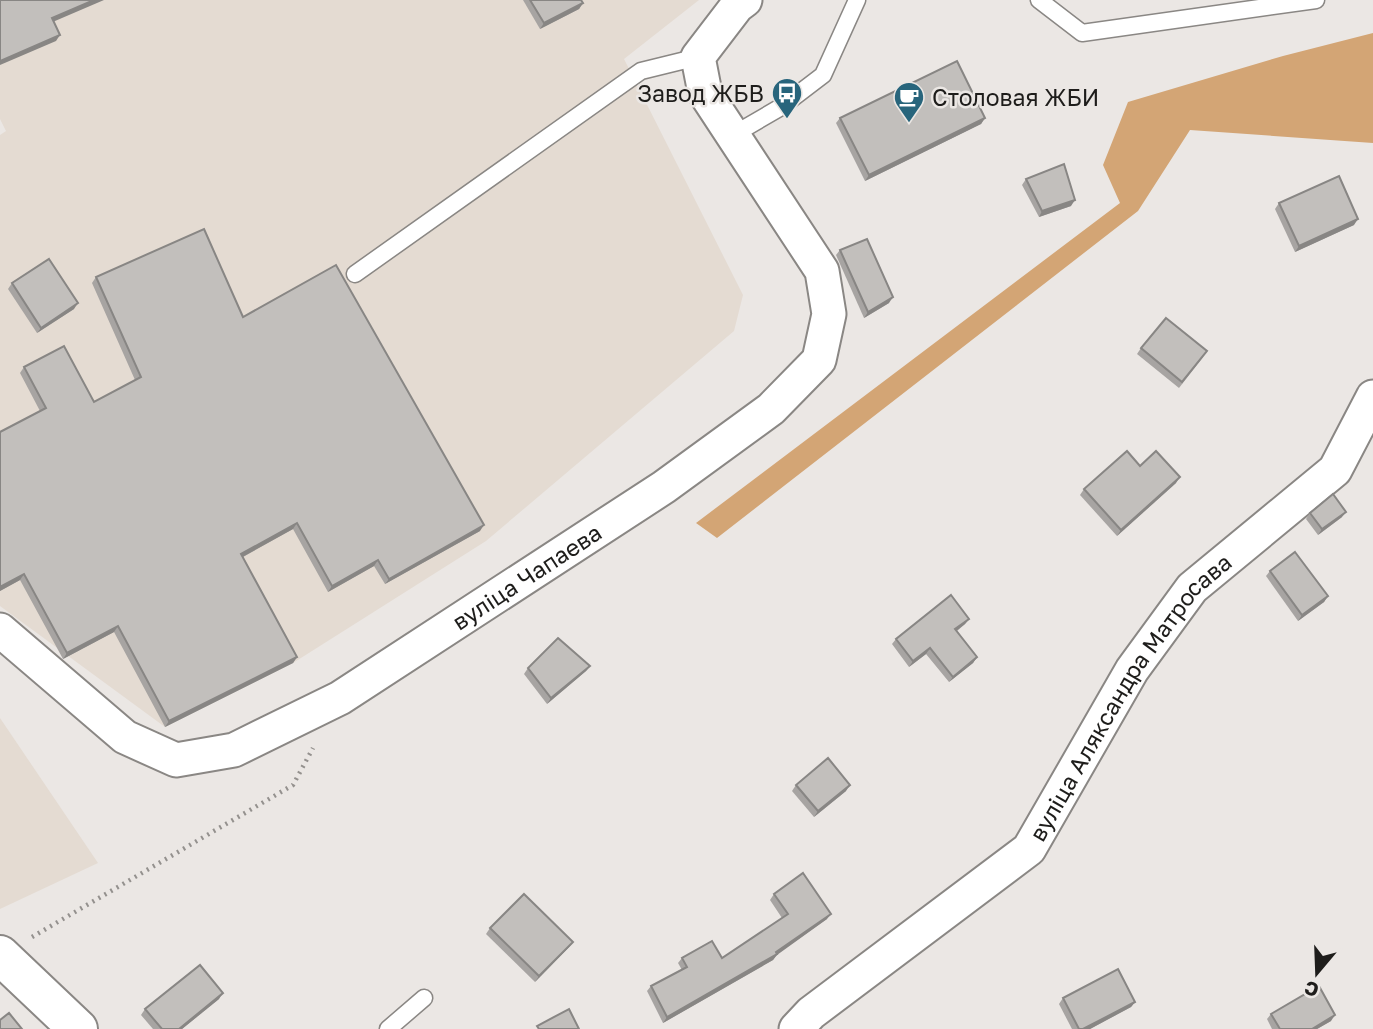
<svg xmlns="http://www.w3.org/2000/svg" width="1373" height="1029" font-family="'Golos Text',sans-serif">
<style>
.built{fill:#e4dbd2}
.forest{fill:#d3a575}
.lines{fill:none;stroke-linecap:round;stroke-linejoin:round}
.service-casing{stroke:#8a8784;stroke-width:19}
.minor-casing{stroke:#8a8784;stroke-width:37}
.tertiary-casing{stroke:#8a8784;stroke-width:42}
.path{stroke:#94918e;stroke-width:4.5;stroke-dasharray:2 5;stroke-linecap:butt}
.service{stroke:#fff;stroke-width:16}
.minor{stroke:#fff;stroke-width:33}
.tertiary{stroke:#fff;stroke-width:38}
.wall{fill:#a7a4a2}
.shaded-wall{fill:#888684}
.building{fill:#c2bfbc;stroke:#888684;stroke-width:2}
.labels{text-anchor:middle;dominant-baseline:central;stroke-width:5;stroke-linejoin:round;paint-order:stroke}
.poi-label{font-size:23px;fill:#1e1d1b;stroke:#ebe7e4;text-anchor:end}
.street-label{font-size:23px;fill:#1e1d1b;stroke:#ebe7e4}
</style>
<rect width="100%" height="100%" fill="#ebe7e4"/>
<g class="built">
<polygon points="0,0 699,0 624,59 743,295 734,331 486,541 293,663 165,727 0,606 0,135 6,131 0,119"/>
<polygon points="0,718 98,863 0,909"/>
</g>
<polygon class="forest" points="1373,33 1373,143 1190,130 1138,211 717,538 696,523 1120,203 1103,165 1128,102 1283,56"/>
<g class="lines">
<g class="service-casing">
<g id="service">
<polyline points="1039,0 1082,33 1316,0"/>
<polyline points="733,135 781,107 823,75 857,0"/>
<polyline points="355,274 641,71 698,57"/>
<polyline points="388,1029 424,998"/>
</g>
</g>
<g class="minor-casing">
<g id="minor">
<path id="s1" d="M0 630 125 737 176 760 234 750 340 698 664 487 771 409 819 360 829 314 822 271 705 93 698 57 737 6 745 0"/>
<path id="s2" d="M796 1029 811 1013 1029 849 1132 670 1192 588 1335 470 1373 397"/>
</g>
</g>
<g class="tertiary-casing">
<polyline id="tertiary" points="0,955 78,1029"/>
</g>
<polyline class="path" points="32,937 293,785 313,748"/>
<use href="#service" class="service"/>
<use href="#minor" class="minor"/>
<use href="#tertiary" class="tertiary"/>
</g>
<g class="wall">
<polygon points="523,0 581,0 583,3 579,9 540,29"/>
<polygon points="840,118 985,118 981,124 865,181 836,123"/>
<polygon points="1026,179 1071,206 1039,217 1022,185"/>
<polygon points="1279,203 1354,225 1295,252 1275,209"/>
<polygon points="840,250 889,303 864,318 836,255"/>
<polygon points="96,277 243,317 480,531 385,584 374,566 328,592 293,529 243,557 297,657 293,663 165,727 114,632 63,659 20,580 0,591 0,432 40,411 20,373 24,367 94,402 135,380 92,283"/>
<polygon points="12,283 74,309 37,333 8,289"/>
<polygon points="1141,348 1203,357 1179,388 1137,354"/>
<polygon points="1140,466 1176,483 1117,536 1080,495 1084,489"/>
<polygon points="1310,513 1342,517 1318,535 1306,519"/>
<polygon points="1270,571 1328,596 1324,602 1298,621 1266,576"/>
<polygon points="969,619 965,624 957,631 977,657 973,663 949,682 926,654 909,667 892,644 896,639"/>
<polygon points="590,666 586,671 547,704 524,674 528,668"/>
<polygon points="796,785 846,791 814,817 792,791"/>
<polygon points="774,894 827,919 777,954 773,960 663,1023 647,991 651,986 682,970 678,963 682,958 722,958 782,918 770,900"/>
<polygon points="490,928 573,942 569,947 535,982 486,934"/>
<polygon points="1063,998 1135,1002 1131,1007 1090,1029 1072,1029 1059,1004"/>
<polygon points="219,999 182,1029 153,1029 141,1015 145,1009"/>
<polygon points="1271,1014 1331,1021 1317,1029 1272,1029 1267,1019"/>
</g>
<g class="shaded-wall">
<polygon points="94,0 104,0 48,24 52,18"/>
<polygon points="583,3 579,9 540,29 544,23"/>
<polygon points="60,35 56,41 0,65 0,61"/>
<polygon points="985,118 981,124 865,181 869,175"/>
<polygon points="1075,200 1071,206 1039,217 1042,211"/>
<polygon points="1358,219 1354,225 1295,252 1299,246"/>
<polygon points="893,297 889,303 864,318 868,312"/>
<polygon points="78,303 74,309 37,333 41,328"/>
<polygon points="1180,477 1176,483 1117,536 1121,530"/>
<polygon points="1346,512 1342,517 1318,535 1322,529"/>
<polygon points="297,523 293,529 237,560 241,554"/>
<polygon points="484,525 480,531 385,584 389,579"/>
<polygon points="378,560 374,566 328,592 332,586"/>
<polygon points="24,574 20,580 0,591 0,587"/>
<polygon points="1328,596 1324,602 1298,621 1302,615"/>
<polygon points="969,619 965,624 951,635 955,629"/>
<polygon points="118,626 114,632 63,659 67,653"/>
<polygon points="930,648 926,654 909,667 913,661"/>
<polygon points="297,657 293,663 165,727 169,721"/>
<polygon points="977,657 973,663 949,682 953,677"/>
<polygon points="590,666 586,671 547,704 551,698"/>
<polygon points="850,785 846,791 814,817 818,811"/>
<polygon points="831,914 827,919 777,955 773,960 663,1023 667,1017 776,952"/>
<polygon points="573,942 569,947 535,982 539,976"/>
<polygon points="223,993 219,999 182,1029 179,1029"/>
<polygon points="1135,1002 1131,1007 1090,1029 1083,1029"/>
<polygon points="1335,1015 1331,1021 1317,1029 1312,1029"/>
</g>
<g class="building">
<polygon points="0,0 94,0 52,18 60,35 0,61"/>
<polygon points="530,0 581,0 583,3 544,23"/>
<polygon points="957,61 985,118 869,175 840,118"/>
<polygon points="1064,164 1075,200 1042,211 1026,179"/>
<polygon points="1339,176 1358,219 1299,246 1279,203"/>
<polygon points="204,229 243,317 336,265 484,525 389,579 378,560 332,586 297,523 241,554 297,657 169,721 118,626 67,653 24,574 0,587 0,432 46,408 24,367 64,346 94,402 141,377 96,277"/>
<polygon points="867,239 893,297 868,312 840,250"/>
<polygon points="49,259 78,303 41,328 12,283"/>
<polygon points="1166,318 1207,351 1182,382 1141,348"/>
<polygon points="1127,451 1140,466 1156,451 1180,477 1121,530 1084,489"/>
<polygon points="1333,494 1346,512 1322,529 1310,513"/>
<polygon points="1295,552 1328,596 1302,615 1270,571"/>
<polygon points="951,595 969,619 955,629 977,657 953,677 930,648 913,661 896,639"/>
<polygon points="558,638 590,666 551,698 528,668"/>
<polygon points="828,758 850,785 818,811 796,785"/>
<polygon points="803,873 831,914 776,952 777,954 667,1017 651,986 687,967 682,958 712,941 722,958 788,914 774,894"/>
<polygon points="524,894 573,942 539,976 490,928"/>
<polygon points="200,965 223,993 179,1029 162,1029 145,1009"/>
<polygon points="1118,969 1135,1002 1083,1029 1079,1029 1063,998"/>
<polygon points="1319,986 1335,1015 1312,1029 1280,1029 1271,1014"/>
<polygon points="569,1009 579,1029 539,1029 537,1026"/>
<polygon points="9,1013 22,1029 0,1029 0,1020"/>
</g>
<defs>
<g id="bus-pin" transform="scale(1.575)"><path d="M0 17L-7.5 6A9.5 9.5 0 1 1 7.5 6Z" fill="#28657c" stroke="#ebe7e4"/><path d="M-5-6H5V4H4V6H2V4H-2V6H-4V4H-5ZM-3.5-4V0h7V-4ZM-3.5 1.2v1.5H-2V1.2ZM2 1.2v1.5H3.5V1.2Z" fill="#fff"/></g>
<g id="cafe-pin" transform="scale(1.575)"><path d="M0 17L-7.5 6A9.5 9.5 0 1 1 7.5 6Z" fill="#28657c" stroke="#ebe7e4"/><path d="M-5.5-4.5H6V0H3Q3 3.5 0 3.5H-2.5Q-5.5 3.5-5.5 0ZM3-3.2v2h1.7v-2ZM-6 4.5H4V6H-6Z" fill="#fff"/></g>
</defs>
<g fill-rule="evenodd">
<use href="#bus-pin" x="787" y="93"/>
<use href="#cafe-pin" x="909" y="97"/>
</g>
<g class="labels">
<g class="poi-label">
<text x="764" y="93">Завод ЖБВ</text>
<text x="932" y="97" text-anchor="start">Столовая ЖБИ</text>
</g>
<g class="street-label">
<text stroke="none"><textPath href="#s1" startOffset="620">вуліца Чапаева</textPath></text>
<text stroke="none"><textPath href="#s2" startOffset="478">вуліца Аляксандра Матросава</textPath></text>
</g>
</g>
<g transform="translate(1317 973) rotate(199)" stroke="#ebe7e4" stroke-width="5" paint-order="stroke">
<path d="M0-5L12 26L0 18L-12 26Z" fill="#1e1d1b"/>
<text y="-10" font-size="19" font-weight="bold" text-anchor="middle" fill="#1e1d1b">С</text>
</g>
</svg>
